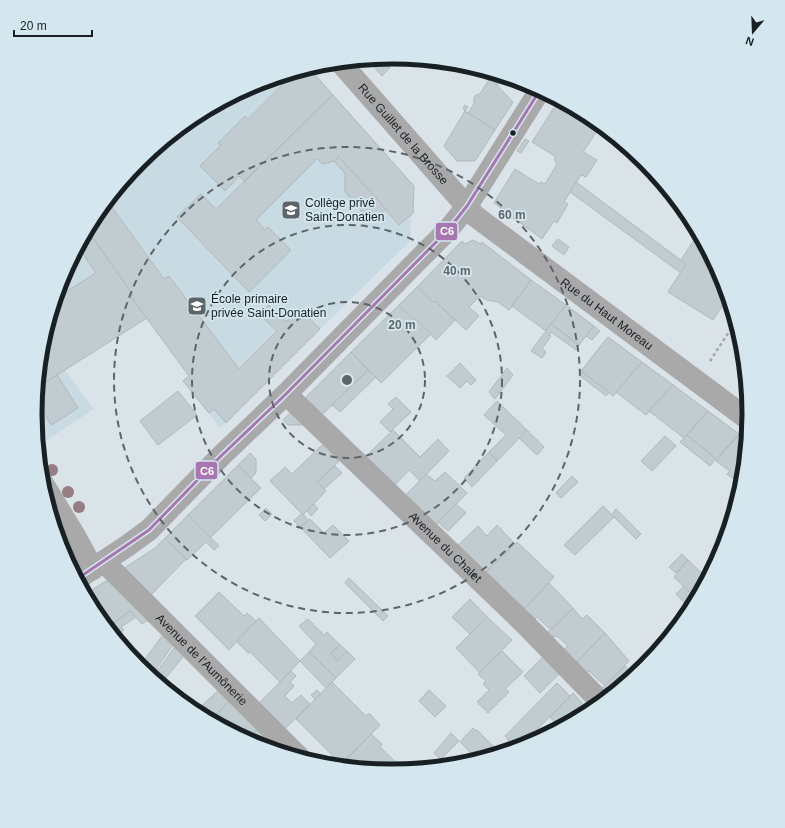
<svg xmlns="http://www.w3.org/2000/svg" width="785" height="828" font-family="Arial,sans-serif">
<style>
.built{fill:#c8dae2}
.building{fill:#c1ccd1;stroke:#b0b8bb}
.lines{fill:none;stroke-linecap:round;stroke-linejoin:round}
.path{stroke:#a3a4a5;stroke-width:2.5;stroke-dasharray:3 3;stroke-linecap:butt}
.minor{stroke:#aaa9aa;stroke-width:22}
.bus-1-casing{stroke:#d4e7ee;stroke-width:6}
.bus-1{stroke:#a877b2;stroke-width:3}
.tree{fill:#967d83}
.ring{fill:none;stroke:#5d6568;stroke-width:2;stroke-dasharray:7 5}
.bus-dot{fill:#192023;stroke:#d4e7ee;stroke-width:1.5}
.labels{text-anchor:middle;dominant-baseline:central;stroke-width:3.5;stroke-linejoin:round;paint-order:stroke}
.street-label{font-size:12px;fill:#192023;stroke:#d4e7ee}
.poi-label{font-size:12px;fill:#192023;stroke:#d4e7ee;text-anchor:start}
.rim{fill:none;stroke:#192023;stroke-width:5}
.centre{fill:#5d6568;stroke:#d4e7ee;stroke-width:2}
.ring-label{font-size:12px;text-anchor:middle;font-weight:bold;fill:#5d6568;stroke:#d4e7ee;stroke-width:3.5;stroke-linejoin:round;paint-order:stroke}
.line-badge{stroke:#d4e7ee;stroke-width:1.5}
.badge-label{font-size:11px;text-anchor:middle;font-weight:bold;fill:#fff}
</style>
<rect width="100%" height="100%" fill="#dae4e8"/>
<polygon class="built" points="309,68 414,186 410,241 220,428 183,381 189,376 147,318 65,370 94,409 38,446 35,414 42,344 62,277 95,215 140,161 194,117 256,84"/>
<g class="building">
<polygon points="393,57 399,57 382,76 367,59"/>
<polygon points="459,63 462,63 474,67 469,72"/>
<polygon points="309,68 333,95 244,181 239,176 225,191 200,166 221,145 218,143 245,116 248,119 295,72"/>
<polygon points="480,69 504,76 497,86"/>
<polygon points="490,78 513,102 495,130 468,113 474,104 474,98 476,95 480,94"/>
<polygon points="333,95 414,186 413,213 399,225 339,157 334,161 323,164 317,159 256,220 265,230 268,227 291,250 249,292 177,217 201,194 216,209"/>
<polygon points="559,100 591,117 601,125 583,152 597,160 586,177 581,175 564,202 568,204 557,223 554,221 542,239 494,203 515,169 539,184 541,182 545,184 557,164 554,160 556,157 532,142"/>
<polygon points="465,105 468,107 465,111 463,108"/>
<polygon points="465,111 495,130 475,161 457,161 444,146"/>
<polygon points="525,139 529,141 521,153 517,151"/>
<polygon points="339,157 386,209 371,222 345,192 345,173 334,161"/>
<polygon points="576,182 686,264 681,273 570,192"/>
<polygon points="111,206 164,279 169,276 239,369 277,331 259,314 269,305 286,322 299,308 320,329 226,423 214,409 209,413 183,381 189,376 131,297 133,295 87,230 93,220"/>
<polygon points="699,232 723,277 731,306 725,302 713,320 668,292 686,264 681,260"/>
<polygon points="93,238 133,295 131,297 147,318 38,387 42,344 56,298 96,273 79,248"/>
<polygon points="558,239 569,247 564,255 552,246"/>
<polygon points="473,240 481,244 482,242 531,280 509,310 498,302 487,300 480,296 469,307 479,316 466,330 435,301 433,303 417,287 462,241 465,244"/>
<polygon points="531,280 566,305 546,331 512,306"/>
<polygon points="417,287 433,303 435,301 455,320 436,340 415,318 414,320 399,305"/>
<polygon points="399,305 414,320 415,318 431,334 381,383 351,352"/>
<polygon points="566,305 594,326 579,345 551,324"/>
<polygon points="551,324 579,345 576,350 551,332 549,335 551,336 542,349 546,352 542,358 531,351"/>
<polygon points="594,326 600,331 592,340 586,336"/>
<polygon points="608,337 642,362 613,396 581,371"/>
<polygon points="351,352 368,370 322,415 305,398"/>
<polygon points="642,362 673,385 646,415 616,392"/>
<polygon points="460,363 476,380 471,385 467,381 460,388 447,376"/>
<polygon points="507,368 513,375 495,399 489,392"/>
<polygon points="368,370 376,377 340,412 332,405"/>
<polygon points="581,371 609,392 606,396 579,375"/>
<polygon points="57,375 78,408 51,425 36,400 38,387"/>
<polygon points="673,385 708,411 684,438 649,411"/>
<polygon points="178,391 197,415 158,445 140,421"/>
<polygon points="396,397 411,412 390,432 380,422 393,409 388,404"/>
<polygon points="497,401 527,430 497,461 489,452 506,435 484,415"/>
<polygon points="297,407 304,425 288,425 283,420"/>
<polygon points="708,411 739,434 716,459 687,435"/>
<polygon points="393,430 420,457 438,439 449,451 420,481 409,470 393,487 364,458"/>
<polygon points="527,430 544,447 537,455 519,438"/>
<polygon points="739,434 747,440 743,486 727,474 730,471 716,461"/>
<polygon points="687,435 716,459 710,466 680,442"/>
<polygon points="665,436 676,446 652,471 641,461"/>
<polygon points="322,445 339,461 317,482 326,491 303,515 270,481 285,467 292,474"/>
<polygon points="489,452 497,461 472,487 464,478"/>
<polygon points="250,453 256,459 256,473 251,478 238,465"/>
<polygon points="238,465 261,488 210,538 188,515"/>
<polygon points="335,466 342,473 324,489 317,482"/>
<polygon points="445,472 467,493 433,528 406,495 426,474 435,481"/>
<polygon points="572,476 578,482 561,498 556,493"/>
<polygon points="742,486 738,501 731,496 738,488 739,489"/>
<polygon points="314,504 318,509 311,516 307,511"/>
<polygon points="456,504 466,513 448,531 438,522"/>
<polygon points="603,506 614,517 575,555 564,545"/>
<polygon points="266,508 272,514 265,521 259,515"/>
<polygon points="616,509 641,534 636,539 612,515"/>
<polygon points="302,513 308,520 300,527 294,521"/>
<polygon points="188,515 219,546 214,550 206,542 187,560 165,538"/>
<polygon points="310,519 324,533 333,525 349,541 330,558 300,527"/>
<polygon points="497,525 515,544 481,577 454,549 478,526 487,536"/>
<polygon points="165,538 186,559 148,598 120,571 155,548"/>
<polygon points="517,542 554,577 524,609 481,577"/>
<polygon points="682,554 688,560 676,573 669,567"/>
<polygon points="688,560 708,579 697,600 674,577"/>
<polygon points="111,578 151,618 142,624 130,611 111,625 87,593"/>
<polygon points="349,578 388,616 383,621 345,583"/>
<polygon points="549,583 573,608 551,630 537,617 534,620 524,609"/>
<polygon points="684,586 697,600 691,610 676,594"/>
<polygon points="219,592 244,616 247,613 256,621 229,650 195,616"/>
<polygon points="87,593 111,625 112,627 109,629 95,612 85,594"/>
<polygon points="470,599 487,617 470,634 452,617"/>
<polygon points="573,608 582,619 587,615 605,633 576,663 563,650 568,646 557,636 552,637 547,633"/>
<polygon points="130,611 136,617 121,627 124,630 117,634 111,625"/>
<polygon points="487,617 512,640 480,673 456,648"/>
<polygon points="259,618 300,661 280,682 250,652 248,653 238,643 238,640"/>
<polygon points="308,619 324,635 327,632 340,645 331,653 337,661 347,651 355,659 336,678 309,652 316,644 299,626"/>
<polygon points="165,632 175,642 151,676 140,666"/>
<polygon points="605,633 629,661 605,686 589,671 586,673 576,663"/>
<polygon points="177,644 186,653 161,684 151,676 156,668 158,670"/>
<polygon points="340,645 347,651 337,661 331,653"/>
<polygon points="502,651 523,672 505,689 509,692 488,713 477,702 489,690 483,684 486,681 478,674"/>
<polygon points="309,652 336,678 326,688 300,661"/>
<polygon points="544,656 561,672 540,693 524,676"/>
<polygon points="625,666 634,676 609,696 601,689"/>
<polygon points="291,671 296,676 290,682 294,686 285,696 292,703 301,695 310,704 282,732 256,706"/>
<polygon points="332,682 366,716 369,713 380,725 341,764 296,719"/>
<polygon points="557,683 570,696 520,747 505,752 512,745 505,736"/>
<polygon points="221,688 232,699 210,720 195,712"/>
<polygon points="317,690 321,694 315,699 311,695"/>
<polygon points="429,690 446,706 435,717 419,701"/>
<polygon points="573,693 585,706 590,701 596,707 591,711 560,728 550,717"/>
<polygon points="232,699 260,727 246,739 210,720"/>
<polygon points="260,727 279,751 255,744 246,739"/>
<polygon points="473,728 476,731 477,730 500,753 478,760 460,742"/>
<polygon points="451,733 459,741 441,759 434,753"/>
<polygon points="371,734 382,744 380,747 404,770 392,771 350,767 344,762"/>
</g>
<g class="lines">
<polyline class="path" points="710,361 736,321"/>
<g class="minor">
<path id="s1" d="M340 62 475 216 749 420"/>
<path id="s2" d="M286 394 526 625 602 703"/>
<polyline points="42,482 75,536 93,569"/>
<path id="s3" d="M104 562 299 757"/>
<polyline points="77,579 127,546 149,530 221,456 286,394 426,252 448,230 467,206 540,90"/>
</g>
<g class="bus-1-casing">
<polyline id="bus-1" points="77,579 149,530 221,456 286,394 448,230 467,206 540,90"/>
</g>
<use href="#bus-1" class="bus-1"/>
</g>
<g class="tree">
<circle cx="52" cy="470" r="6"/>
<circle cx="68" cy="492" r="6"/>
<circle cx="79" cy="507" r="6"/>
</g>
<g class="ring">
<circle cx="347" cy="380" r="78"/>
<circle cx="347" cy="380" r="155"/>
<circle cx="347" cy="380" r="233"/>
</g>
<defs>
<g id="school-square" transform="scale(1)"><rect x="-9" y="-9" width="18" height="18" rx="4" fill="#5d6568" stroke="#d4e7ee"/><path d="M0-5L7-2L0 1L-7-2ZM-4 1L0 2.5L4 1V4Q0 6-4 4Z" fill="#fff"/></g>
</defs>
<g fill-rule="evenodd">
<use href="#school-square" x="291" y="210"/>
<use href="#school-square" x="197" y="306"/>
</g>
<circle class="bus-dot" cx="513" cy="133" r="3.5"/>
<g class="labels">
<g class="street-label">
<text stroke="none"><textPath href="#s1" startOffset="96">Rue Guillet de la Brosse</textPath></text>
<text stroke="none"><textPath href="#s1" startOffset="369">Rue du Haut Moreau</textPath></text>
<text stroke="none"><textPath href="#s2" startOffset="221">Avenue du Chalet</textPath></text>
<text stroke="none"><textPath href="#s3" startOffset="138">Avenue de l'Aumônerie</textPath></text>
</g>
<g class="poi-label">
<text x="305" y="203">Collège privé<tspan x="305" dy="14">Saint-Donatien</tspan></text>
<text x="211" y="299">École primaire<tspan x="211" dy="14">privée Saint-Donatien</tspan></text>
</g>
</g>
<path d="M0 0H785V828H0ZM42 414a350 350 0 1 1 700 0a350 350 0 1 1-700 0Z" fill="#d4e7ee" fill-rule="evenodd"/>
<path class="rim" d="M42 414a350 350 0 1 1 700 0a350 350 0 1 1-700 0Z"/>
<circle cx="347" cy="380" r="6" class="centre"/>
<g class="ring-label">
<text x="512" y="219">60 m</text>
<text x="457" y="275">40 m</text>
<text x="402" y="329">20 m</text>
</g>
<g class="line-badge">
<rect x="435" y="222" width="23" height="19" rx="4" fill="#a877b2"/>
<rect x="195" y="461" width="23" height="19" rx="4" fill="#a877b2"/>
</g>
<g class="badge-label">
<text x="447" y="235">C6</text>
<text x="207" y="475">C6</text>
</g>
<g transform="translate(753 32) rotate(199)" stroke="#d4e7ee" stroke-width="3" paint-order="stroke">
<path d="M0-3L7 15L0 10L-7 15Z" fill="#192023"/>
<text y="-6" font-size="11" font-weight="bold" text-anchor="middle" fill="#192023">N</text>
</g>
<path d="M14 30v6h78v-6" fill="none" stroke="#192023" stroke-width="2"/>
<text x="20" y="30" font-size="12" fill="#192023" stroke="#d4e7ee" stroke-width="3" paint-order="stroke">20 m</text>
</svg>
